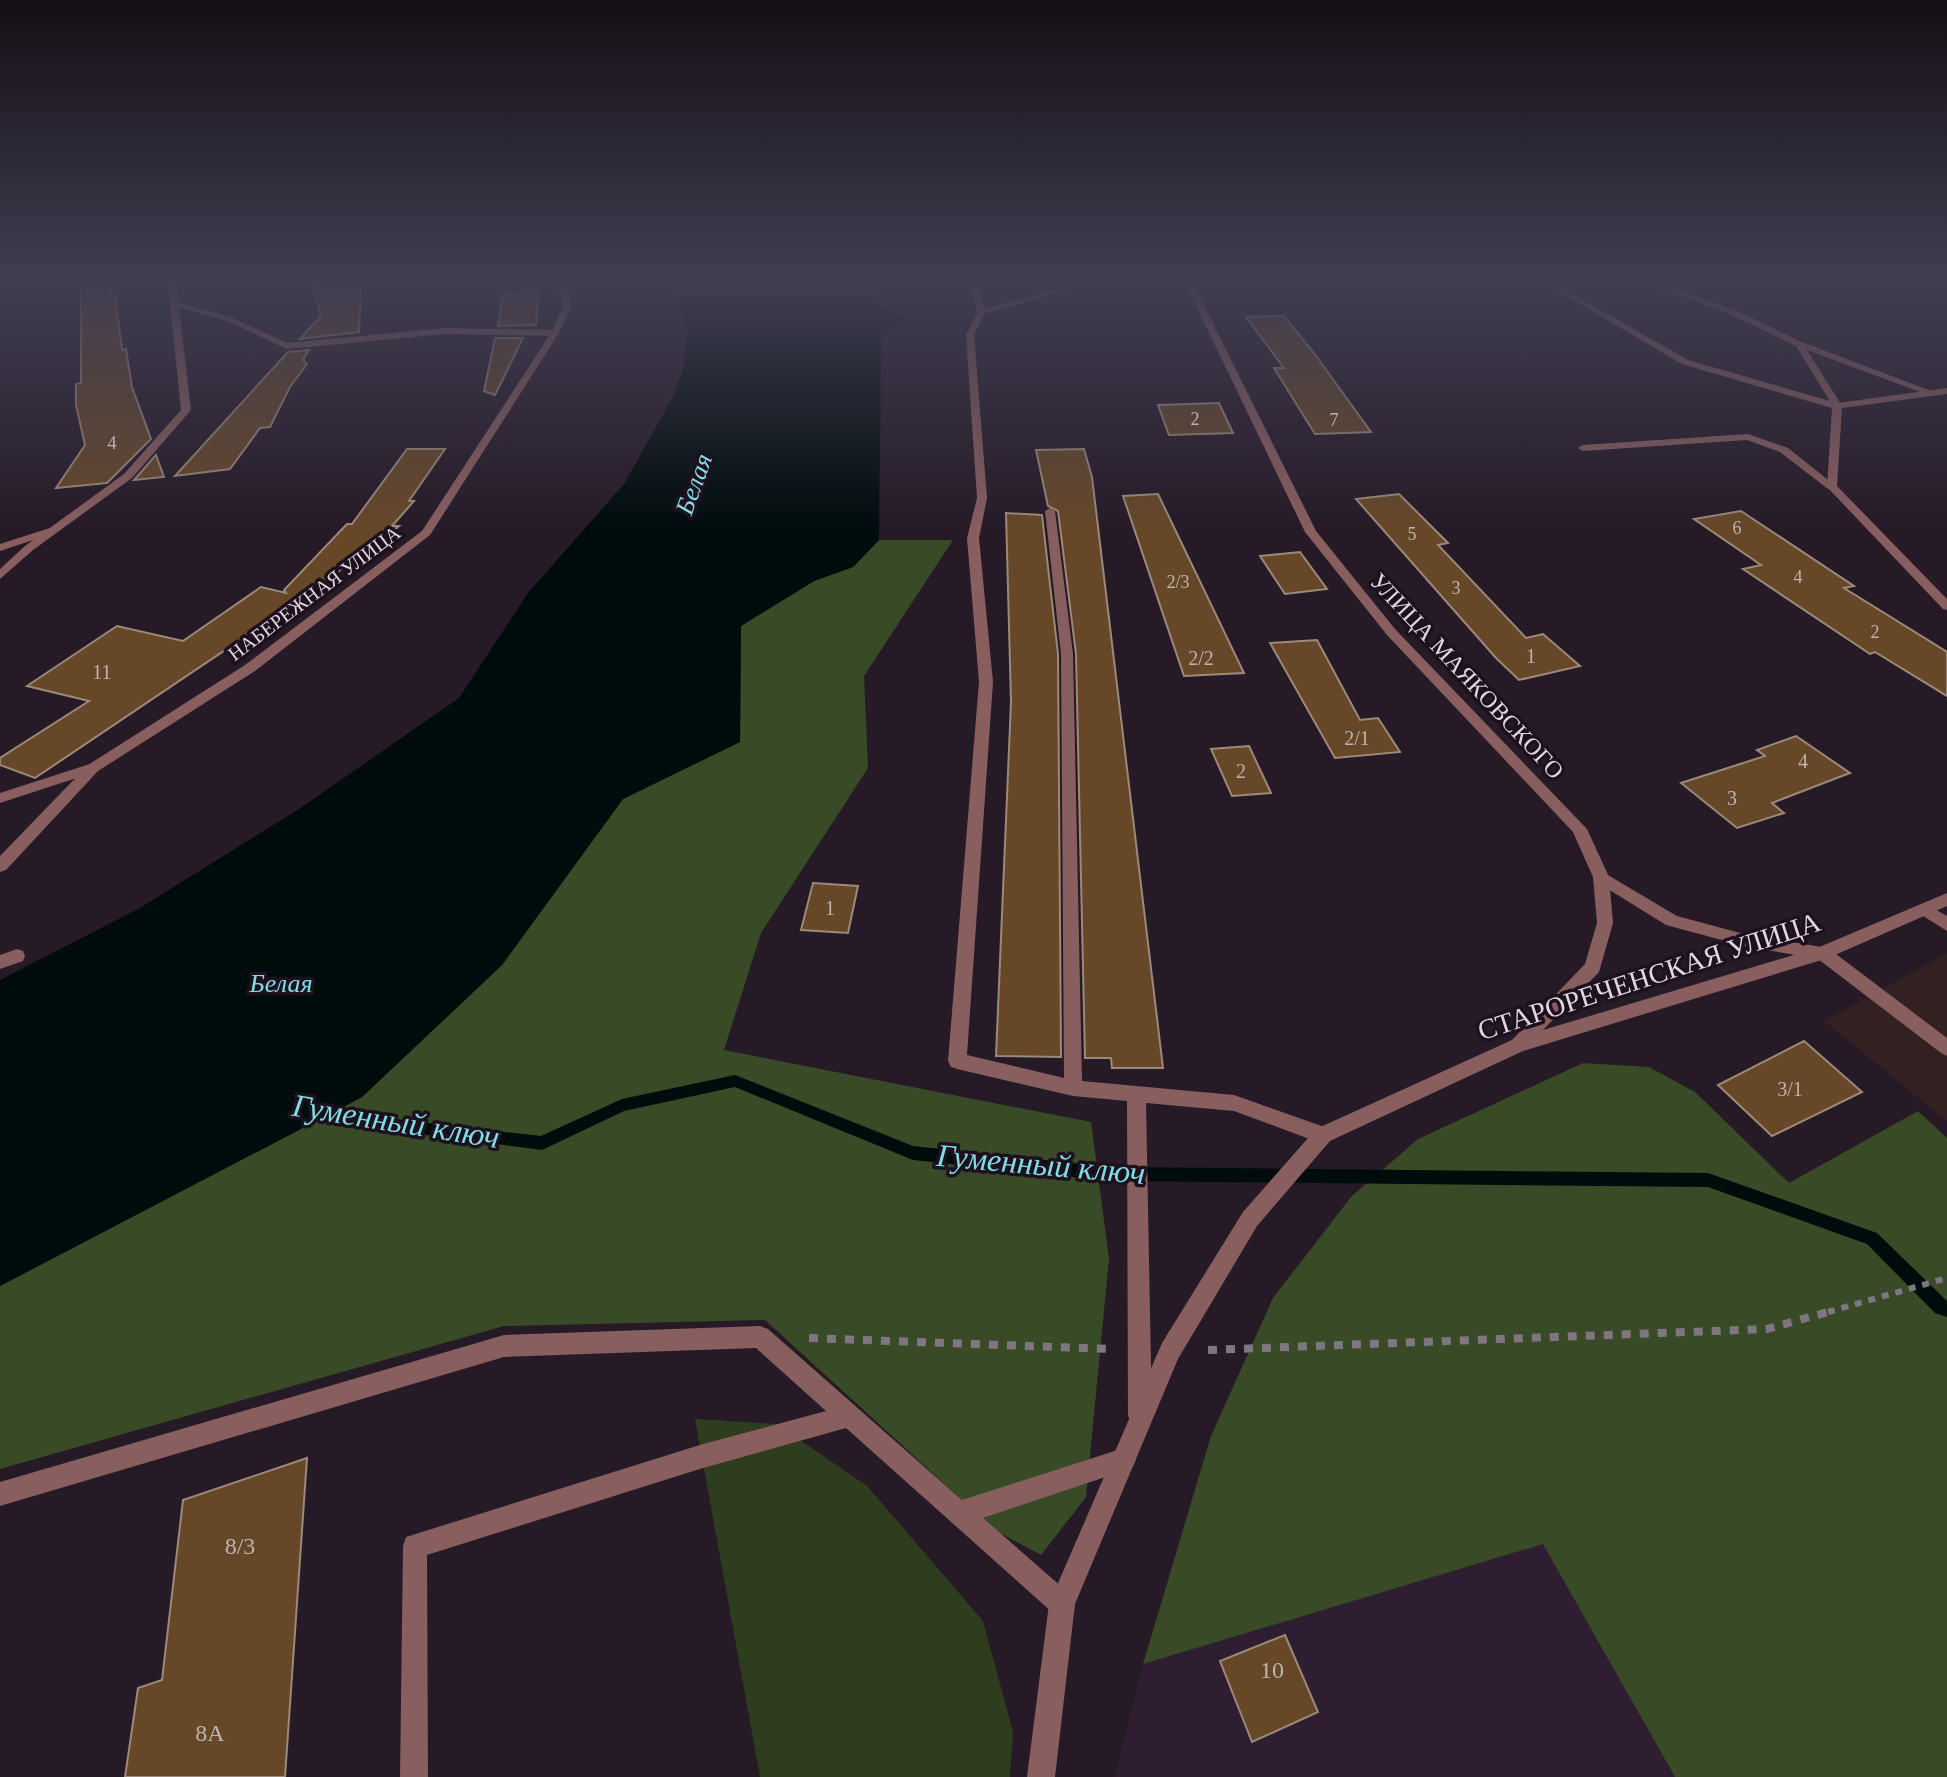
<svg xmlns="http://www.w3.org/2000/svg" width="1947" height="1777" font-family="'Times New Roman',serif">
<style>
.built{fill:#2f1e31}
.industrial{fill:#332021}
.green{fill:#2e3d1d}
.forest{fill:#384a26}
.water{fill:#000b0c}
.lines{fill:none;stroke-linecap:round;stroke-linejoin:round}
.stream{fill:#000b0c;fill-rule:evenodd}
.building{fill:#664728;stroke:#9b8a79;stroke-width:2}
.path-far1{stroke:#807681;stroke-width:6;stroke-dasharray:7 7;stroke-linecap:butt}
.path{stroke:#807681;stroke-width:8;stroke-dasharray:9 9;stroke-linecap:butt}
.lane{fill:#885e5e;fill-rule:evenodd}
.street{fill:#885e5e;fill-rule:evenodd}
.labels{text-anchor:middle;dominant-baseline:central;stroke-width:7;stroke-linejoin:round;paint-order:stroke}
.far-number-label{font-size:18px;fill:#c1b2b2}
.far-street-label{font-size:20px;fill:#dfd6e0;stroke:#1d111e}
.number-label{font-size:20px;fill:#c1b2b2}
.street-label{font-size:24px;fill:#dfd6e0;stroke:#1d111e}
.near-number-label{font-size:24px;fill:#c1b2b2}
.water-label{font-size:26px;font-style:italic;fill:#7edee5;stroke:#1d111e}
.near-street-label{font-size:28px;fill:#dfd6e0;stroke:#1d111e}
.near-water-label{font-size:32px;font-style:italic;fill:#7edee5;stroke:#1d111e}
</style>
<rect width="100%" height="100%" fill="#261a27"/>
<polygon class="built" points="1544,1543 1675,1777 1115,1777 1143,1664"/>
<polygon class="industrial" points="1947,953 1947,1121 1824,1021"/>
<polygon class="green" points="695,1419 777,1424 867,1486 983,1621 1013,1732 1010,1777 760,1777"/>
<g class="forest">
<polygon points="879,540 953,540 864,676 868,768 761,933 724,1050 1091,1122 1109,1259 1086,1497 1041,1555 996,1531 765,1320 504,1326 0,1469 0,1286 362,1097 502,965 623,799 740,742 741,626 814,581 853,567"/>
<polygon points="1583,1063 1649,1067 1695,1092 1789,1183 1918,1111 1947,1138 1947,1777 1675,1777 1543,1544 1143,1664 1211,1436 1273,1298 1351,1197 1418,1139"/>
</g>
<polygon class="water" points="667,283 873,283 878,304 904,320 881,337 879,540 853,567 814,581 741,626 740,742 623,799 502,965 362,1097 0,1286 0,980 140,908 299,809 459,698 528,593 624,484 674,395 683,369 688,329"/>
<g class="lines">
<polygon class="stream" points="735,1075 913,1146 1111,1167 1708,1173 1877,1233 1947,1301 1947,1317 1935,1313 1867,1244 1708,1187 1111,1181 913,1160 735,1087 624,1111 542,1150 403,1132 318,1116 313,1114 311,1110 313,1106 318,1104 403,1120 541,1136 622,1099"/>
</g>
<g class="building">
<polygon points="81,283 109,283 111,296 115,295 122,350 126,349 132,387 151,439 107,483 56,488 85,445 76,405 76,384 81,383"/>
<polygon points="332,283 361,283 359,332 300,339 321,316 313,286"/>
<polygon points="539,291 536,325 498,326 503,295"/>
<polygon points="1284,316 1314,353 1371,432 1315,434 1274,368 1284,368 1246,317"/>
<polygon points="495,338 523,338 495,395 484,391"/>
<polygon points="309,350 303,360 307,364 290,387 270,427 260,428 230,469 175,476 288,352"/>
<polygon points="1219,403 1233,433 1169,435 1158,405"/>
<polygon points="407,449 445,449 409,501 414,501 392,526 399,526 368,553 363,553 304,597 35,778 0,765 0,758 89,701 27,686 117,626 183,641 261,587 286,593 284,590 347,524 352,524"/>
<polygon points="1084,449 1092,477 1163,1068 1112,1068 1111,1058 1085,1058 1076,654 1058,511 1048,506 1036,450"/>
<polygon points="156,455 164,477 134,480"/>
<polygon points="1158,494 1244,673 1184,676 1123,496"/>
<polygon points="1399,494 1448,543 1438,545 1526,638 1543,634 1580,666 1519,680 1496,658 1356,499"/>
<polygon points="1741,511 1854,586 1844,588 1947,652 1947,696 1875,652 1870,654 1743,569 1761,565 1694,519"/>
<polygon points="1006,513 1042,515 1058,654 1061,1057 996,1056 1011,702"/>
<polygon points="1300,552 1327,589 1285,594 1260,556"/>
<polygon points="1317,640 1360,720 1378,718 1400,752 1335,758 1270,643"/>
<polygon points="1796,736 1850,773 1772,803 1784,813 1737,828 1681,783 1765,756 1757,750"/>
<polygon points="1249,746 1271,793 1232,796 1211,749"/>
<polygon points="813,883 858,886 848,933 801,930"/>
<polygon points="1804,1041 1862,1092 1772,1136 1718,1085"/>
<polygon points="307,1458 285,1777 125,1777 138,1688 162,1680 183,1500"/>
<polygon points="1285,1635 1318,1712 1252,1742 1220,1661"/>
</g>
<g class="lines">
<polyline class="path-far1" points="1828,1312 1947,1278"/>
<g class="path">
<polyline points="809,1338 1110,1349"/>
<polyline points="1208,1350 1767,1329 1835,1310"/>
</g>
<g class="lane">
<polygon points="1649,283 1659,283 1740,312 1802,342 1939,394 1931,396 1807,350 1842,406 1834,408 1796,346 1734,316"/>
<polygon points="175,301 233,318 287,343 445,328 555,330 559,333 555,336 445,334 287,349 227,321 172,305"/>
<polygon points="1748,434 1788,448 1837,487 1828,489 1780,452 1747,440 1583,451 1578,448 1583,445"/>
<polygon points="982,495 987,498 979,538 993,682 967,1055 1064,1078 1061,654 1045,511 1050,508 1055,511 1073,654 1082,1081 1234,1095 1330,1129 1333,1135 1330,1141 1323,1144 1234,1111 1146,1103 1152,1416 1148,1424 1140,1428 1132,1424 1128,1416 1127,1101 1073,1096 957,1069 951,1067 948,1061 979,682 967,538 977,498"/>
<polygon points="53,527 57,528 57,532 0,551 0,544"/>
<polygon points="93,763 98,765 100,768 98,771 0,803 0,793"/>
<polygon points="1601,871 1677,916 1744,934 1828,948 1947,1038 1947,1056 1941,1053 1818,959 1744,946 1666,925 1595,881 1593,877 1595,873"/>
<polygon points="1926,904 1947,916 1947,931 1920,914 1918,910 1920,906"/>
<polygon points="17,949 23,951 25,956 23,961 0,969 0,955"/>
<polygon points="760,1326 768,1329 962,1500 1124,1448 1132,1452 1136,1460 1132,1468 983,1518 1071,1595 1075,1604 1071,1613 1062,1617 1053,1613 846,1428 703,1468 427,1555 428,1777 400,1777 403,1546 406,1537 703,1444 826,1411 756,1348 504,1357 0,1506 0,1482 504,1335"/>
</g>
<g class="street">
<polygon points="168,283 176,283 191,410 132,478 33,550 0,579 0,569 25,546 124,474 181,410"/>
<polygon points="558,283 566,283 571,306 559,333 430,535 255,671 98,771 6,870 0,872 0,856 88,765 245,665 422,531 551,333 563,306"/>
<polygon points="971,283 979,283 984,309 1080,283 1091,283 984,314 974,335 987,498 982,501 977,498 966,335 977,312"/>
<polygon points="1185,283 1193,283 1316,531 1395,629 1587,829 1609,877 1613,923 1599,972 1543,1030 1817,948 1947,893 1947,906 1828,958 1523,1051 1330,1141 1257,1226 1178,1359 1075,1604 1055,1777 1027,1777 1049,1604 1162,1343 1243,1212 1316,1129 1512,1040 1585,964 1597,923 1593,877 1573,832 1387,635 1305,532"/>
<polygon points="1544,283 1553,283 1688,360 1837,403 1947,388 1947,394 1842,408 1837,486 1947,599 1947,610 1943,609 1827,487 1832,408 1682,364"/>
</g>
</g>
<linearGradient id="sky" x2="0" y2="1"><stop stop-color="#150e15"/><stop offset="0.53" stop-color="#413e52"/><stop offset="1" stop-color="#413e52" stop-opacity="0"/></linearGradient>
<rect width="1947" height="531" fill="url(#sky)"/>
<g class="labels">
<g class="far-number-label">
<text x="1195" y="419">2</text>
<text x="1334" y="420">7</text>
<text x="112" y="443">4</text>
<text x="1737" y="528">6</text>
<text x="1412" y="534">5</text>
<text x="1798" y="577">4</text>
<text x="1178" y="582">2/3</text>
<text x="1456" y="588">3</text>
<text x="1875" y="632">2</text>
</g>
<g class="far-street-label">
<text transform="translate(314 593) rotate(-37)">НАБЕРЕЖНАЯ УЛИЦА</text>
</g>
<g class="number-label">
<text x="1531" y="656">1</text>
<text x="1201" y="658">2/2</text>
<text x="102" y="672">11</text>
<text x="1357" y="738">2/1</text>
<text x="1803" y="761">4</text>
<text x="1241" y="771">2</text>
<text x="1732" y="798">3</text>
<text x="830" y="908">1</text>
<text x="1790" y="1089">3/1</text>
</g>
<g class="street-label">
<text transform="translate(1467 676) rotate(47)">УЛИЦА МАЯКОВСКОГО</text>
</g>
<g class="near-number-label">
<text x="240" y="1546">8/3</text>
<text x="1272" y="1670">10</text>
<text x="210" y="1733">8А</text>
</g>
<g class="water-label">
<text transform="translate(694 484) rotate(-70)">Белая</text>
<text x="281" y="983">Белая</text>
</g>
<g class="near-street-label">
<text transform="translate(1649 976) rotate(-18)">СТАРОРЕЧЕНСКАЯ УЛИЦА</text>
</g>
<g class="near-water-label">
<text transform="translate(396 1121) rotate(9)">Гуменный ключ</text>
<text transform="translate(1041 1164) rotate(5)">Гуменный ключ</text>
</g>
</g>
</svg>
